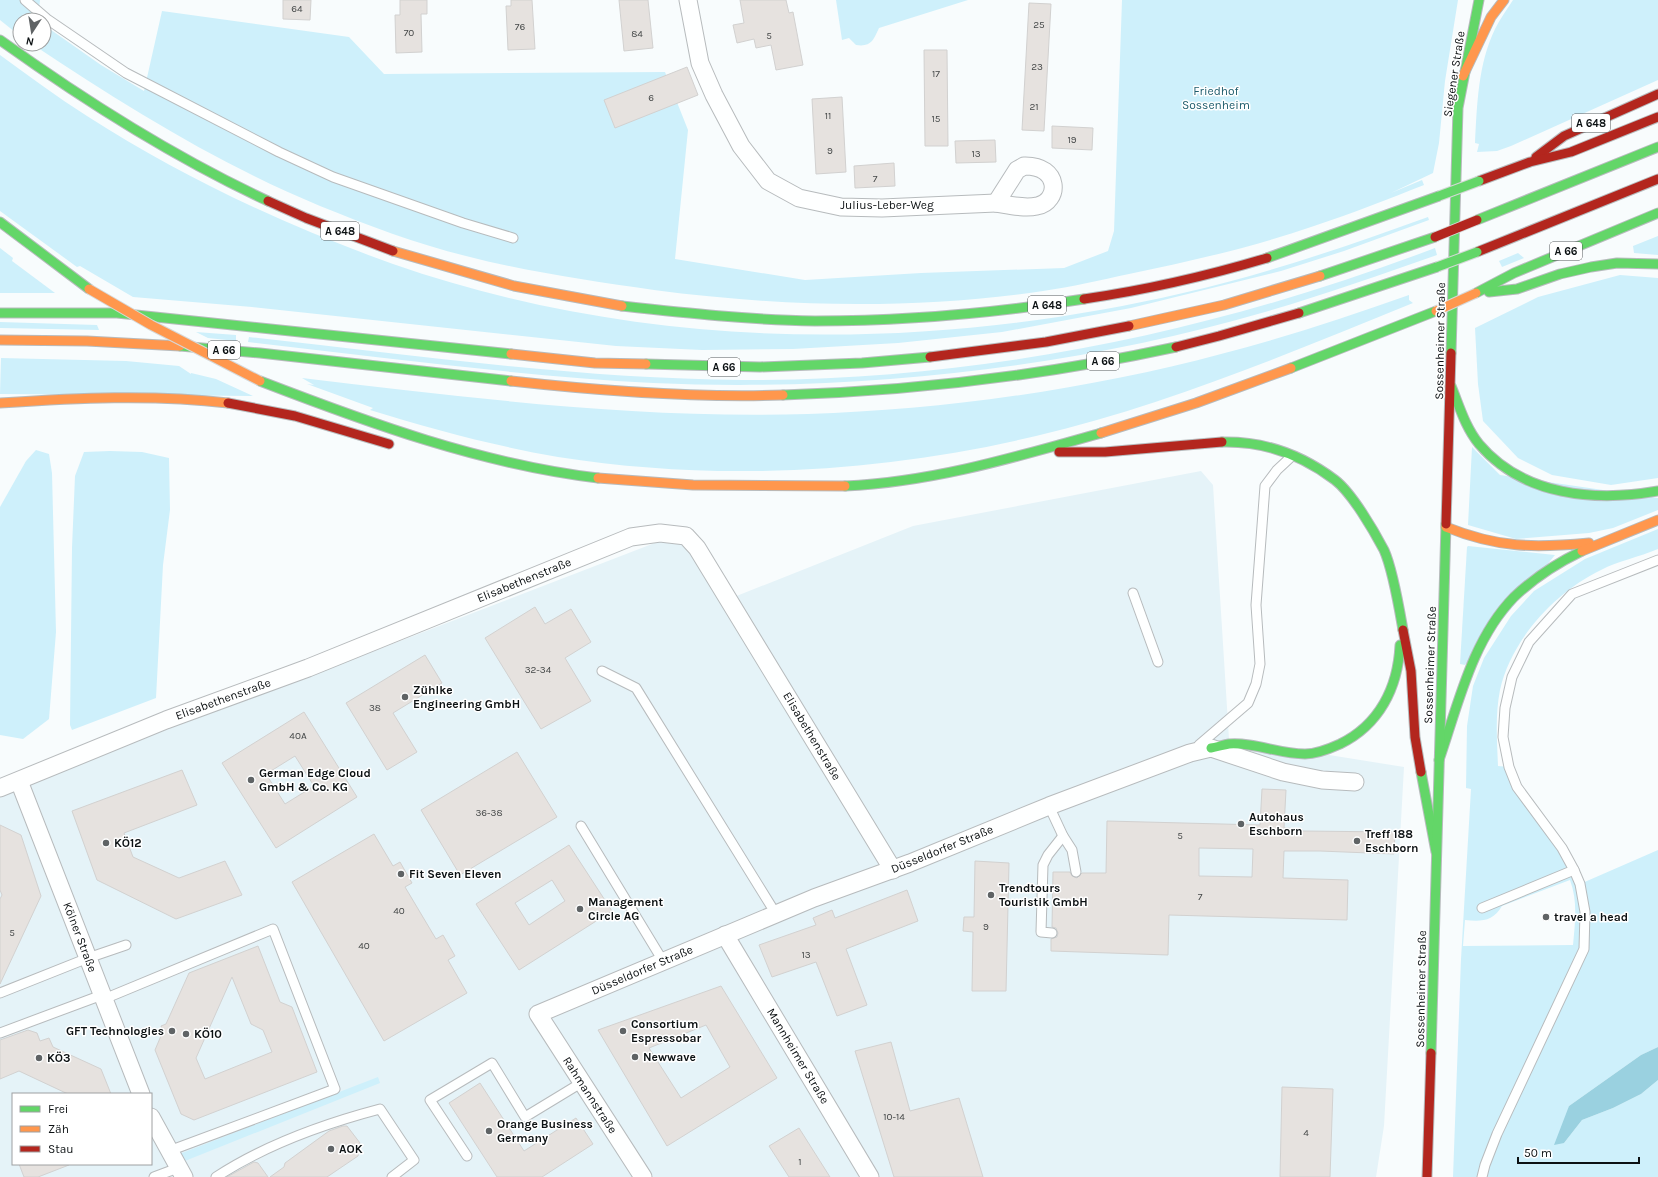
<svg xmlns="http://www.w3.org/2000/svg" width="1658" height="1177" font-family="Karla,sans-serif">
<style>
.built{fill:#e5f3f8;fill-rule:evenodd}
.green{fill:#cef0fb;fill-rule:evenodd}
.water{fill:#9ad1e0}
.building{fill:#e6e2df;stroke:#d2d1d0;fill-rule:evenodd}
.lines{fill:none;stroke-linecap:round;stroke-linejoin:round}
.lane-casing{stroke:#b7bbbd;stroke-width:11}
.street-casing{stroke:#b7bbbd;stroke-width:19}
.fast-casing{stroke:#b7bbbd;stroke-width:11}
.slow-casing{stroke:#b7bbbd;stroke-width:11}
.jam-casing{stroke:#b7bbbd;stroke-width:11}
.lane{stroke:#feffff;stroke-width:9}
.street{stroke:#feffff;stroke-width:17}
.fast{stroke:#63d668;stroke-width:9}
.slow{stroke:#ff974d;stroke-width:9}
.jam{stroke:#b3261e;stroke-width:9}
.fast-bridge-casing{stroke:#d6d8d8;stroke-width:11;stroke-linecap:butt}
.slow-bridge-casing{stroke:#d6d8d8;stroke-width:11;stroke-linecap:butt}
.jam-bridge-casing{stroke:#d6d8d8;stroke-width:11;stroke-linecap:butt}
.fast-bridge{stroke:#63d668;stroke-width:9}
.slow-bridge{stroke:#ff974d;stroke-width:9}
.jam-bridge{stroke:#b3261e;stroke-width:9}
.poi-dot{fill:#5f6365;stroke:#fff;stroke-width:1.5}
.labels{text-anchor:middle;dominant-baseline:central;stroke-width:3;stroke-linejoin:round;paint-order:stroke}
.number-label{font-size:10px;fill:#454848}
.shield{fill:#fff;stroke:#55585a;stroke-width:1}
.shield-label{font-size:11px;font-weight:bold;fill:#0c1113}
.street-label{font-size:12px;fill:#0c1113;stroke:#fff}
.park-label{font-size:12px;fill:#1d5c6c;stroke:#fff}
.poi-label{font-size:12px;font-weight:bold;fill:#0c1113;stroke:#fff;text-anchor:start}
</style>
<rect width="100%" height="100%" fill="#f8fcfd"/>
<path class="built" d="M1201 471 1213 485 1229 739 1404 767 1384 1126 1376 1177H0V792L283 686 691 529 734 597 913 526ZM13 1094H151V1164H13Z"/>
<g class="green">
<polygon points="0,0 40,0 38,20 20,20 20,36 0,20"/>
<path d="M836 0H968L879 28C873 41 871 47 856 45L849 38 842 40Z"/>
<path d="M1122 0H1458L1445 81 1439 143 1433 173 1391 193 1422 180 1424 185C1388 199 1351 214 1314 226 1254 247 1191 261 1129 274 1100 280 1072 287 1043 291 913 310 783 307 654 290 591 281 528 272 466 256 417 244 367 225 320 206 218 164 124 105 32 44H44V25L101 65 144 91 162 11 349 37 384 74 665 72 688 130 675 259 805 280 921 273 1064 268 1108 251 1114 231Z"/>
<path d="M1513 0H1658V80L1511 146 1497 151 1477 152 1479 144 1475 143C1477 105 1478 64 1495 29 1500 19 1507 9 1513 0Z"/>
<path d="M0 55C29 76 57 97 87 116 182 177 286 226 393 264 645 352 924 353 1183 293 1266 274 1348 246 1428 217L1429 220 1344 251 1281 271 1131 308 1002 332 898 343 793 349 702 350 616 346 252 307 133 297 80 266 77 267 0 211Z"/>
<polygon points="1658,236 1658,255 1634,253 1633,246"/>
<polygon points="0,248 13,258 12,261 55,293 0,293"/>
<path d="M1435 248 1437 255C1380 275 1323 295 1265 312 1069 369 856 392 653 383 517 376 383 357 248 342L249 337C413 355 578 379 743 380 979 381 1215 332 1435 248Z"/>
<polygon points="1518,253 1524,258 1502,267 1499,261"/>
<polygon points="1620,275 1658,278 1658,478 1611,485 1552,475 1518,458 1483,421 1478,384 1475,328 1538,297"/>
<path d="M1409 295V300L1413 303C1290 353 1166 405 1036 436 880 473 717 482 558 457 494 446 432 429 370 410L373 408 307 384 314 385 302 378C470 398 638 419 808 414 942 410 1091 389 1221 354 1284 338 1347 317 1409 295Z"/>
<polygon points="0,322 97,325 99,330 0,328"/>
<polygon points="196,332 236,335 236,341 208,338"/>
<polygon points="1,358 126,361 179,366 191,374 191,373 216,379 253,396 0,394"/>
<polygon points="1472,447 1500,475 1658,498 1658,510 1613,528 1589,533 1516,539 1468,525"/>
<polygon points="36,450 49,454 52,473 56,632 49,719 23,739 0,735 0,507 26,461"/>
<polygon points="110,451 142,452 169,458 170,510 163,565 156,698 72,730 70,725 72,548 75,476 84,452"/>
<path d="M1658 529V549C1639 557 1618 561 1601 570 1555 592 1511 640 1500 690 1495 715 1497 741 1498 766L1509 767 1580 884 1658 850V1047L1641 1055 1569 1106 1564 1143 1582 1120 1613 1108 1641 1094 1658 1080V1177H1453L1461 959 1471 789 1466 788 1467 726 1473 686 1484 658 1511 616 1534 591 1585 559ZM1570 880C1578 901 1575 923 1573 945L1463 946 1465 920C1482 922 1493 921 1502 906Z"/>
<polygon points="1468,546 1555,555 1465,665 1460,664 1467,547"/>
<polygon points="378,1077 380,1083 180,1163 177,1155"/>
</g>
<polygon class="water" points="1658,1047 1658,1080 1641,1094 1613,1108 1582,1120 1564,1143 1554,1145 1569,1106 1641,1055"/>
<g class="building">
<polygon points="283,0 311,0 310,20 283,19"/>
<polygon points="400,0 427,0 427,14 421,14 422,52 396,53 395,15 400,15"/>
<polygon points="511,0 532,0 535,49 508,50 506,6 511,6"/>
<polygon points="619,0 648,0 653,48 624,51"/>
<polygon points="740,0 786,0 789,13 793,12 803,65 776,70 771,45 756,48 754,39 737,43 733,25 744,23"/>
<polygon points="1029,3 1051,4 1044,131 1022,130"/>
<polygon points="924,50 947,50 948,146 925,146"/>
<polygon points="687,67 698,95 615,128 604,100"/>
<polygon points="842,97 846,172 816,174 812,99"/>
<polygon points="1052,126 1093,128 1092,150 1052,148"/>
<polygon points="995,140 996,162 956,163 955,141"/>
<polygon points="894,163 895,186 855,188 854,166"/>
<polygon points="535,607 545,624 571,609 591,642 565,658 591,701 541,729 485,638"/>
<polygon points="425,655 442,683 393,713 417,752 387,770 346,703"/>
<path d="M304 712 357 797 276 848 222 763ZM295 756 314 786 285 804 266 774Z"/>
<polygon points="517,752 557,817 460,875 421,810"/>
<polygon points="182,770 197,805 124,833 133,857 179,878 225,861 242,895 176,919 97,880 72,811"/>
<path d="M1262 789 1286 790 1284 828 1302 829V831L1395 832 1394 854 1320 851H1284L1283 878 1348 880 1347 920 1169 915 1168 955 1051 951V939L1057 937 1058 933 1056 928 1052 927 1053 872H1070L1072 876 1077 878 1082 873H1106L1107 821 1260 825ZM1199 848 1253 849 1252 877 1199 876Z"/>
<polygon points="0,825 21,835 41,896 0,984 0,899 2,895 0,890"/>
<polygon points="374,834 393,866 400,862 412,883 405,887 436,939 443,935 455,956 448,960 467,993 384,1041 292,882"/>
<path d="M569 845 612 911 519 970 476 904ZM552 880 565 901 529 925 515 903Z"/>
<polygon points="975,861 1009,863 1006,991 972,991 973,932 963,931 964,917 974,917"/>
<polygon points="907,890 918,921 846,949 867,1005 837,1016 816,962 772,977 759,945 816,925 813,918 832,910 835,918"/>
<path d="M258 946 280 1002 292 1007 317 1072 194 1120 181 1114 155 1050 163 1031 161 1026 166 1024 189 973ZM232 977 251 1024 263 1030 272 1052 205 1079 196 1058Z"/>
<path d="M721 986 777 1078 667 1146 598 1030ZM706 1025 730 1067 681 1098 649 1048Z"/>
<polygon points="28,1030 37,1033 40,1041 49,1038 53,1047 101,1069 111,1094 68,1094 19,1071 0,1079 0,1040"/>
<polygon points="891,1042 910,1111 959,1098 983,1177 894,1177 855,1051"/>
<polygon points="480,1083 524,1151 576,1118 593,1144 542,1177 497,1177 449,1103"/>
<polygon points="1282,1087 1333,1089 1330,1177 1280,1177"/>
<polygon points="343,1126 347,1126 360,1143 358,1156 327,1177 270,1177 284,1167 285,1163 329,1131"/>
<polygon points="799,1128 830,1177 789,1177 769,1146"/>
<polygon points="254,1162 258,1163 268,1177 227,1177"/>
<polygon points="19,1164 69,1164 69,1165 38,1177 24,1177"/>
</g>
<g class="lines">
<g class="lane-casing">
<g id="lane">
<polyline points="25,0 47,19 126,73 279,152 333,177 463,223 513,238"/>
<polyline points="1133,593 1158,662"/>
<polyline points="602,671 636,688 776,914"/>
<polyline points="1199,745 1248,703 1256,684 1260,664 1256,605 1265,486 1277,470 1292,456"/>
<polyline points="1049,806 1063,836 1072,850 1076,872"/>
<polyline points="581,826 663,961"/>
<polyline points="1482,908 1574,870"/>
<polyline points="1052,933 1041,932 1043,865 1048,855 1063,836"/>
<polyline points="0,993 88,958 126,945"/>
<polyline points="104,999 273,929 335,1089 169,1151"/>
<polyline points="0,1033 102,995"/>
<polyline points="467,1156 430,1100 492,1063 525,1117 581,1083"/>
<polyline points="154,1177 178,1168"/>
<path d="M216 1177C265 1145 323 1124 380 1109L414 1160 392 1177"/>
<polyline points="1482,1177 1485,1165 1497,1134 1584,949 1585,912 1580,884 1574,870 1562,848 1517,787 1509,767 1503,737 1505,708 1512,677 1529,642 1572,594 1658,560"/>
</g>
</g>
<g class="street-casing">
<g id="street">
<polyline points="688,0 700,63 714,95 741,146 768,181 799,198 841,207 882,208 996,203"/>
<path d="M1024 166C1061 165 1060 202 1037 206 1024 209 1009 205 996 203L1017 170Z"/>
<polyline points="19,781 141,1094"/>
<polyline points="0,788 166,720 308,668 631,537 660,533 686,536 697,548 893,870"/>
<polyline points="725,935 870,1177"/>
<polyline points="151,1117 184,1177"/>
<polyline points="643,1177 538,1014 814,898 910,863 1049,806 1190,753 1211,748 1283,772 1322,780 1355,782"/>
</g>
</g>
<g class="fast-casing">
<g id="fast">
<path d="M0 40C85 101 173 157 268 201"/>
<polyline points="1477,220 1658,147"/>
<polyline points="0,222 89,289"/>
<polyline points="1267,258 1439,196"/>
<polyline points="1320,276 1435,237"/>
<polyline points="1489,292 1517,289 1560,274 1591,267 1617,263 1658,264"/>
<polyline points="1476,293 1514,273 1658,213"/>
<path d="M622 306C686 313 750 320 815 321 906 321 995 313 1084 299"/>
<polyline points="0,313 117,313 511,354"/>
<polyline points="1299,313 1437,267"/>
<polyline points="180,346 260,353 511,381"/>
<polyline points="1451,353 1458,108 1479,0"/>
<polyline points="646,364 760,367 862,363 930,357"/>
<polyline points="1291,368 1436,311"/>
<path d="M260 381C369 423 481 464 598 478"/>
<path d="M1451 386C1459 405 1465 427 1479 444 1523 496 1595 502 1658 491"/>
<path d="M783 395C916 391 1046 375 1176 347"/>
<path d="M1222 442C1264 441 1302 455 1335 480 1352 493 1374 531 1384 550 1393 570 1399 607 1403 630"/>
<path d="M845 486C933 482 1016 457 1101 433"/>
<path d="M1211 748C1217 747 1223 745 1229 744 1254 742 1279 754 1305 754 1317 754 1329 749 1340 744 1379 725 1398 688 1400 645"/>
<path d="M1439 760C1458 705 1472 640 1514 597 1534 578 1557 563 1582 551"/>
<polyline points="1421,772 1436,852"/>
<polyline points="1431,1053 1446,524"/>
</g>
</g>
<g class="slow-casing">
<g id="slow">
<polyline points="1463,76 1491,17 1504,0"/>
<polyline points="393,251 514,286 622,306"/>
<polyline points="1129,326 1224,305 1320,276"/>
<polyline points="0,340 87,341 180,346"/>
<polyline points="511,354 595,363 646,364"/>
<path d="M511 381C601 391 692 398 783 395"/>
<path d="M0 403C76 398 152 394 228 403"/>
<polyline points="1101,433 1196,403 1291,368"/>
<polyline points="598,478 693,485 845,486"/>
<path d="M1446 527C1498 548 1534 548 1589 543"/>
<polyline points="1582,551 1658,520"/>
</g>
</g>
<g class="jam-casing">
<g id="jam">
<polyline points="1536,157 1564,136 1658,94"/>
<polyline points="1479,181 1530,162 1571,152 1658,117"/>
<polyline points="268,201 306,218 393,251"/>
<polyline points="1477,252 1658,179"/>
<path d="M1084 299C1146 290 1207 276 1267 258"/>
<polyline points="1176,347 1219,336 1299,313"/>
<polyline points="930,357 1046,342 1129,326"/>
<polyline points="228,403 295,416 389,444"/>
<polyline points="1059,452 1105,452 1222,442"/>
<polyline points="1446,524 1451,353"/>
<polyline points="1403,630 1411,671 1415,737 1421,772"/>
<polyline points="1427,1177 1431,1053"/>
</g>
</g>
<use href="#lane" class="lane"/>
<use href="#street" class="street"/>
<use href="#fast" class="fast"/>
<use href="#slow" class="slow"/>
<use href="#jam" class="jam"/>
<g class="fast-bridge-casing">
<g id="fast-bridge">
<polyline points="1439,196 1479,181"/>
<polyline points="1437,267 1477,252"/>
</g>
</g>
<g class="slow-bridge-casing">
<g id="slow-bridge">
<polyline points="89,289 151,325 260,381"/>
<polyline points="1436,311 1476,293"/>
</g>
</g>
<g class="jam-bridge-casing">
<polyline id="jam-bridge" points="1435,237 1477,220"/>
</g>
<use href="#fast-bridge" class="fast-bridge"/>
<use href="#slow-bridge" class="slow-bridge"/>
<use href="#jam-bridge" class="jam-bridge"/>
</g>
<g class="poi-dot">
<circle cx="405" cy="697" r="4"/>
<circle cx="251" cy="780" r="4"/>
<circle cx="1241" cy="824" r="4"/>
<circle cx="1357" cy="841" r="4"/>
<circle cx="106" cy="843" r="4"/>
<circle cx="401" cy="874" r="4"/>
<circle cx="991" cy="895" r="4"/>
<circle cx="580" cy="909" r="4"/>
<circle cx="1546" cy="917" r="4"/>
<circle cx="172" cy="1031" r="4"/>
<circle cx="623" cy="1031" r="4"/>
<circle cx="186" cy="1034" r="4"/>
<circle cx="635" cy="1057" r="4"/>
<circle cx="39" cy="1058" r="4"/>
<circle cx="489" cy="1131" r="4"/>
<circle cx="331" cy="1149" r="4"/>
</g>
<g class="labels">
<g class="number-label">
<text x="297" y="9">64</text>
<text x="1039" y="25">25</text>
<text x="520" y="27">76</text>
<text x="409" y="33">70</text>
<text x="637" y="34">84</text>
<text x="769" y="36">5</text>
<text x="1037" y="67">23</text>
<text x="936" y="74">17</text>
<text x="651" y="98">6</text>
<text x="1034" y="107">21</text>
<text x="828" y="116">11</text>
<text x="936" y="119">15</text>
<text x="1072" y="140">19</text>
<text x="830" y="151">9</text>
<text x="976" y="154">13</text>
<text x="875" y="179">7</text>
<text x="538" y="670">32-34</text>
<text x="375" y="708">38</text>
<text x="298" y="736">40A</text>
<text x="489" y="813">36-38</text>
<text x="1180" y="836">5</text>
<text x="1200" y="897">7</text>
<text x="399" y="911">40</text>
<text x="986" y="927">9</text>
<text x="12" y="933">5</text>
<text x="364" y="946">40</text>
<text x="806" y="955">13</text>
<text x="894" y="1117">10-14</text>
<text x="1306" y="1133">4</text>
<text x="800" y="1162">1</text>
</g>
<g class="shield">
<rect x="1572" y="114" width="38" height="18" rx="3"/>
<rect x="321" y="222" width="38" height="18" rx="3"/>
<rect x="1550" y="242" width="32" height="18" rx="3"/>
<rect x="1028" y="296" width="38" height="18" rx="3"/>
<rect x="208" y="341" width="32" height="18" rx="3"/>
<rect x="1087" y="352" width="32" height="18" rx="3"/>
<rect x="708" y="358" width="32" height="18" rx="3"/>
</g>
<g class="shield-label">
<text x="1591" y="123">A 648</text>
<text x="340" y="231">A 648</text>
<text x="1566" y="251">A 66</text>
<text x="1047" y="305">A 648</text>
<text x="224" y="350">A 66</text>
<text x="1103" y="361">A 66</text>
<text x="724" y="367">A 66</text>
</g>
<g class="street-label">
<text transform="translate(1454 74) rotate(-81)">Siegener Straße</text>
<text x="887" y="205">Julius-Leber-Weg</text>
<text transform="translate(1440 341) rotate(-89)">Sossenheimer Straße</text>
<text transform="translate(524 580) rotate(-22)">Elisabethenstraße</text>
<text transform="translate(1430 665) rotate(-88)">Sossenheimer Straße</text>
<text transform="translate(223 699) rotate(-20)">Elisabethenstraße</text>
<text transform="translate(812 736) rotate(59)">Elisabethenstraße</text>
<text transform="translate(942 849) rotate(-22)">Düsseldorfer Straße</text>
<text transform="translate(80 937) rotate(69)">Kölner Straße</text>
<text transform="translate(642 970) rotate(-23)">Düsseldorfer Straße</text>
<text transform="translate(1421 989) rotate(-89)">Sossenheimer Straße</text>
<text transform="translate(798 1056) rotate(59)">Mannheimer Straße</text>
<text transform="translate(590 1095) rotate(57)">Rahmannstraße</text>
</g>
<g class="park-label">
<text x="1216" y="91">Friedhof<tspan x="1216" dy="14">Sossenheim</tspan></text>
</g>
<g class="poi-label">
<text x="413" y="690">Zühlke<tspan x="413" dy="14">Engineering GmbH</tspan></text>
<text x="259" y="773">German Edge Cloud<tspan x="259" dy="14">GmbH &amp; Co. KG</tspan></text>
<text x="1249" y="817">Autohaus<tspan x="1249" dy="14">Eschborn</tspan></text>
<text x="1365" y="834">Treff 188<tspan x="1365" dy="14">Eschborn</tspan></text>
<text x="114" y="843">KÖ12</text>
<text x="409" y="874">Fit Seven Eleven</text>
<text x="999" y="888">Trendtours<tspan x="999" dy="14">Touristik GmbH</tspan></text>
<text x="588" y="902">Management<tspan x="588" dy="14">Circle AG</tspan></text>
<text x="1554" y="917">travel a head</text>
<text x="631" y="1024">Consortium<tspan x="631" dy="14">Espressobar</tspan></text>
<text x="164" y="1031" text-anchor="end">GFT Technologies</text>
<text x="194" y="1034">KÖ10</text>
<text x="643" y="1057">Newwave</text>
<text x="47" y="1058">KÖ3</text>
<text x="497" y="1124">Orange Business<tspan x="497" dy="14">Germany</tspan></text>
<text x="339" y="1149">AOK</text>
</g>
</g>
<rect x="12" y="1093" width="140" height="72" fill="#ffffff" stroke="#9ea0a1"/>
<rect x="20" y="1106" width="20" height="6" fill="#63d668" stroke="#9ea0a1"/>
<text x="48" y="1113" font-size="12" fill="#0c1113">Frei</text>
<rect x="20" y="1126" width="20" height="6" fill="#ff974d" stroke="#9ea0a1"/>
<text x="48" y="1133" font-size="12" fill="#0c1113">Zäh</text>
<rect x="20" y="1146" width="20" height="6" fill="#b3261e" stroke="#9ea0a1"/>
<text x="48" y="1153" font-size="12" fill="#0c1113">Stau</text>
<g transform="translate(32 32) rotate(192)"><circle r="19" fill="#ffffff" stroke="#9ea0a1"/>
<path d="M0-3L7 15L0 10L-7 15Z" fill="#5f6365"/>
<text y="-6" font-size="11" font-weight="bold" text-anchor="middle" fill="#0c1113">N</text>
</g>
<path d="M1518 1157v6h121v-6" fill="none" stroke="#0c1113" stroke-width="2"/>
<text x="1524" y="1157" font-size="12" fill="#0c1113" stroke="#ffffff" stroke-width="3" paint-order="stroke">50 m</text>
</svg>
